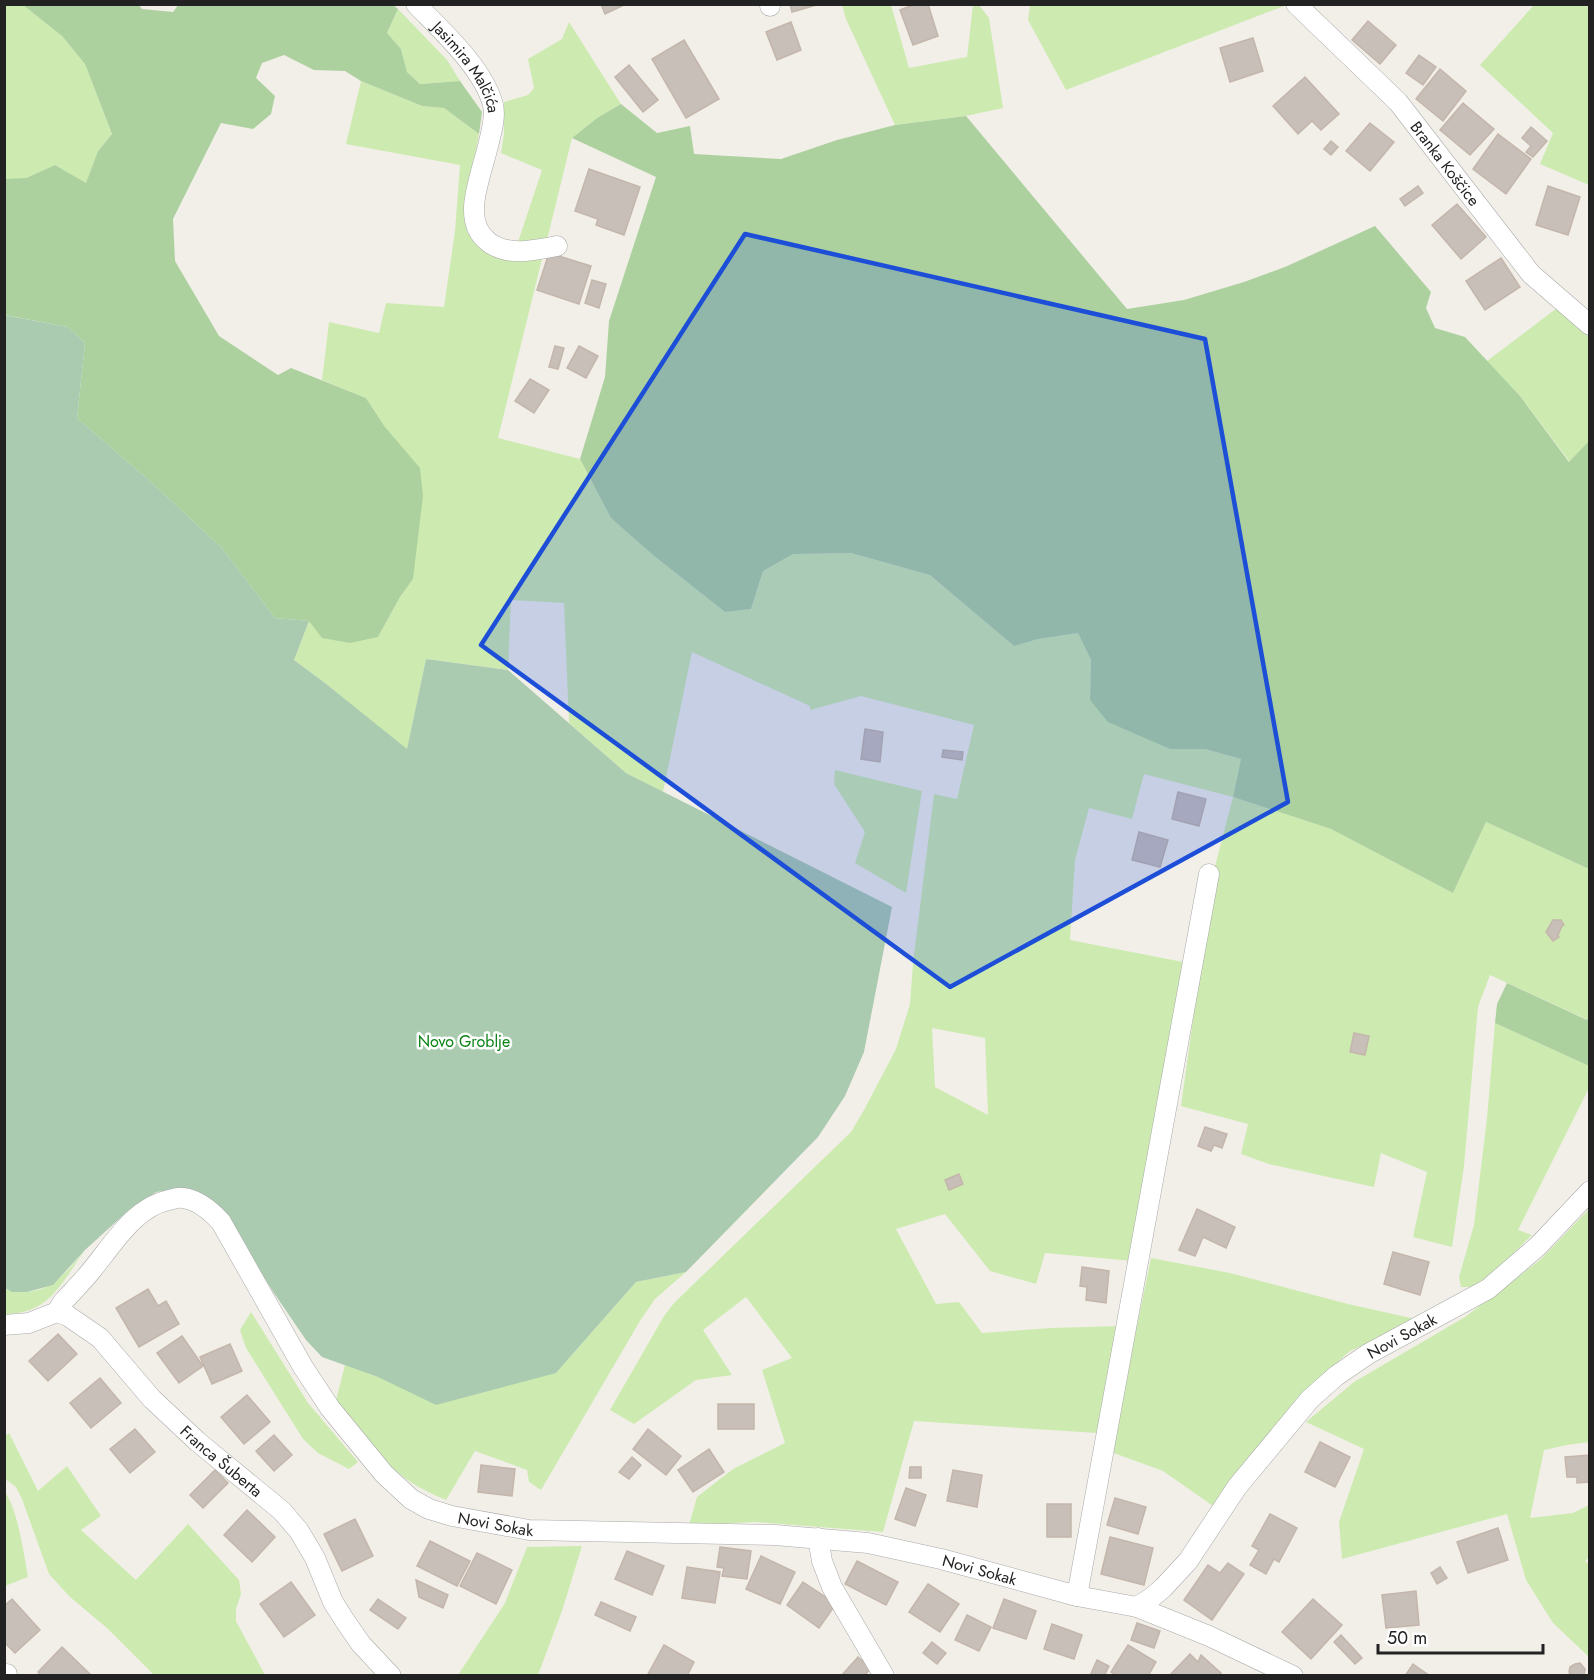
<svg xmlns="http://www.w3.org/2000/svg" width="1594" height="1680" font-family="Jost,sans-serif">
<style>
.grass{fill:#cdebb0;fill-rule:evenodd}
.forest{fill:#add19e}
.cemetery{fill:#aacbaf}
.building{fill:#c7bfb8;stroke:#c4b6ab;stroke-width:1.5}
.lines{fill:none;stroke-linecap:round;stroke-linejoin:round}
.street-casing{stroke:#a9a9a9;stroke-width:21}
.street{stroke:#fff;stroke-width:20}
.marked{fill:#1d4ed8;fill-opacity:0.2;stroke:#1d4ed8;stroke-width:4.5;stroke-linejoin:round}
.labels{text-anchor:middle;dominant-baseline:central;stroke-width:5;stroke-linejoin:round;paint-order:stroke}
.street-label{font-size:16px;fill:#222;stroke:#fff}
.park-label{font-size:16px;fill:#0c8416;stroke:#fff}
</style>
<rect width="100%" height="100%" fill="#f2efe9"/>
<g class="grass">
<polygon points="1282,4 1284,6 1066,90 1028,20 1030,5"/>
<polygon points="5,5 23,5 62,36 85,64 112,134 98,151 86,184 55,165 26,178 5,184"/>
<polygon points="842,5 891,5 909,68 967,57 973,5 979,5 989,18 1003,108 966,116 895,125 846,19"/>
<polygon points="1534,5 1589,5 1589,185 1540,164 1553,133 1480,65"/>
<polygon points="398,9 447,60 460,81 420,84 407,72 401,49 387,33"/>
<polygon points="569,22 621,104 597,118 572,138 547,240 518,242 542,170 501,153 504,134 504,102 528,95 534,88 528,59 562,39"/>
<path d="M361 81 422 106 444 108 479 134 465 212 467 232 491 255 510 261 542 259 498 438 580 459 611 518 653 555 725 612 751 609 763 571 793 554 851 553 930 575 1014 646 1038 639 1078 633 1091 660 1090 700 1170 749H1205L1241 759 1233 797 1331 829 1453 893 1486 822 1589 869V1016L1588 1020 1490 975 1478 1007 1464 1166 1452 1247 1413 1237 1427 1172 1381 1153 1374 1187 1269 1164 1241 1154 1248 1124 1181 1106 1214 870 1233 797 1144 774 1132 819 1089 808 1075 860 1070 940 1183 962 1133 1261 1045 1253 1036 1284 990 1271 945 1214 896 1229 936 1304 959 1302 982 1333 1051 1328 1119 1326 1097 1433 914 1421 883 1532 756 1522 689 1525 697 1497 733 1469 785 1443 762 1370 792 1358 746 1297 703 1330 732 1375 696 1380 634 1424 610 1410 664 1316 674 1303 851 1132 864 1110 896 1049 910 1004 913 963 934 794 957 799 974 725 861 696 810 710V706L692 652 663 792 626 773 569 723 564 603 511 600 508 670 426 659 407 750 325 683 294 660 309 621 378 637 400 597 413 579 385 427 366 398 322 380 329 322 379 333 386 303 444 307 455 231 460 165 346 144ZM932 1028 985 1038 988 1115 935 1087Z"/>
<polygon points="1557,308 1589,337 1589,441 1570,462 1520,396 1487,361"/>
<polygon points="835,770 922,791 906,893 855,863 865,832 834,784"/>
<polygon points="1495,1023 1589,1066 1589,1088 1518,1230 1532,1235 1484,1282 1473,1287 1461,1287 1459,1277 1474,1225 1487,1118"/>
<polygon points="1589,1209 1589,1442 1567,1445 1544,1450 1530,1518 1573,1513 1589,1505 1589,1557 1585,1561 1590,1565 1589,1657 1553,1623 1526,1580 1507,1514 1342,1559 1339,1522 1364,1449 1306,1422 1354,1382 1465,1317 1540,1260"/>
<path d="M85 1250C61 1283 50 1314 5 1314L4 1288C18 1295 43 1292 55 1282 66 1273 76 1261 85 1250Z"/>
<polygon points="1151,1258 1230,1273 1348,1304 1420,1320 1350,1351 1307,1389 1216,1508 1163,1471 1111,1452"/>
<path d="M686 1272 655 1299 640 1321 541 1490 529 1482 527 1470 475 1451 446 1500C391 1478 371 1447 335 1404L345 1365 378 1377 556 1373 636 1282Z"/>
<polygon points="251,1312 308,1403 358,1462 349,1469 318,1453 303,1439 246,1348 240,1330"/>
<polygon points="9,1433 38,1491 67,1466 101,1516 81,1530 136,1580 188,1524 239,1580 241,1594 236,1609 236,1621 265,1675 154,1675 107,1628 70,1597 49,1574 22,1499 16,1487 5,1479 5,1436"/>
<path d="M5 1492C18 1510 24 1555 28 1577L5 1586Z"/>
<polygon points="582,1546 562,1611 538,1675 458,1675 505,1603 527,1547"/>
</g>
<g class="forest">
<polygon points="179,4 393,5 398,9 387,33 401,49 407,72 420,84 460,81 482,112 479,134 444,108 422,106 361,81 345,71 314,70 284,55 262,63 256,78 275,96 271,114 253,129 221,123 173,219 175,261 219,336 278,375 291,368 366,398 385,427 420,468 423,496 413,579 400,597 378,637 350,643 322,638 309,621 275,618 222,548 152,483 77,418 85,343 68,327 5,315 4,260 6,258 4,248 5,179 26,178 55,165 86,183 98,151 112,134 85,64 62,36 23,5 139,5 142,9 173,12"/>
<polygon points="621,104 657,133 690,126 694,154 781,159 837,140 895,125 966,116 1127,309 1184,300 1244,282 1285,267 1375,226 1431,292 1426,308 1435,328 1465,337 1520,396 1569,462 1589,441 1589,869 1486,822 1453,893 1331,829 1233,797 1241,759 1205,749 1170,749 1108,722 1090,700 1091,660 1078,633 1038,639 1014,646 930,575 851,553 793,554 763,571 751,609 725,612 653,555 611,518 580,459 605,377 609,321 656,177 572,138 597,118"/>
<polygon points="1507,983 1587,1020 1589,1016 1589,1066 1495,1023 1497,1004"/>
</g>
<polygon class="cemetery" points="4,315 68,327 85,343 77,418 152,483 222,548 275,618 309,621 294,660 325,683 407,749 426,659 508,670 626,773 892,907 864,1052 845,1096 818,1137 686,1272 636,1282 556,1373 436,1405 378,1377 322,1357 306,1340 274,1293 223,1214 178,1189 156,1192 129,1210 85,1250 53,1285 27,1292 12,1292 5,1288"/>
<g class="building">
<polygon points="601,4 626,4 605,14"/>
<polygon points="790,4 820,4 792,12"/>
<polygon points="915,4 928,4 938,36 913,45 900,10"/>
<polygon points="1368,21 1396,45 1380,64 1352,40"/>
<polygon points="791,22 801,50 777,60 766,32"/>
<polygon points="1253,38 1263,71 1230,82 1220,48"/>
<polygon points="684,40 719,99 686,118 652,59"/>
<polygon points="1419,55 1436,67 1423,85 1406,73"/>
<polygon points="629,65 658,100 643,112 615,77"/>
<polygon points="1440,69 1466,91 1443,121 1416,99"/>
<polygon points="1305,77 1339,114 1321,130 1312,121 1298,134 1273,106"/>
<polygon points="1463,103 1494,129 1470,155 1440,130"/>
<polygon points="1370,123 1394,142 1370,171 1346,151"/>
<polygon points="1531,127 1547,141 1533,157 1526,152 1531,146 1522,138"/>
<polygon points="1498,134 1531,159 1506,194 1473,169"/>
<polygon points="1331,141 1338,147 1331,155 1324,149"/>
<polygon points="589,169 640,187 624,235 596,225 598,219 575,211"/>
<polygon points="1418,186 1423,193 1405,206 1400,199"/>
<polygon points="1548,186 1580,197 1568,235 1536,225"/>
<polygon points="1457,204 1486,237 1461,259 1432,225"/>
<polygon points="549,253 591,266 579,304 537,290"/>
<polygon points="1501,258 1520,287 1485,310 1466,281"/>
<polygon points="592,280 606,284 599,308 585,303"/>
<polygon points="555,346 564,348 558,369 549,367"/>
<polygon points="579,346 598,356 586,378 567,368"/>
<polygon points="530,379 549,390 534,413 515,401"/>
<polygon points="865,729 883,732 880,762 861,759"/>
<polygon points="943,750 963,752 962,760 942,757"/>
<polygon points="1178,792 1206,799 1199,826 1172,819"/>
<polygon points="1139,832 1168,840 1160,867 1132,860"/>
<polygon points="1553,920 1561,920 1564,925 1562,926 1558,935 1559,937 1553,941 1546,932"/>
<polygon points="1354,1033 1369,1036 1365,1055 1350,1052"/>
<polygon points="1205,1127 1227,1134 1222,1148 1214,1145 1211,1151 1198,1146"/>
<polygon points="959,1174 963,1184 949,1190 945,1180"/>
<polygon points="1197,1209 1235,1227 1226,1248 1203,1237 1195,1256 1179,1250"/>
<polygon points="1393,1252 1429,1262 1420,1295 1384,1284"/>
<polygon points="1082,1267 1109,1271 1106,1303 1086,1300 1087,1287 1080,1286"/>
<polygon points="148,1289 158,1306 166,1301 179,1324 139,1347 116,1308"/>
<polygon points="58,1334 77,1354 48,1381 29,1361"/>
<polygon points="182,1336 203,1366 179,1383 157,1353"/>
<polygon points="230,1344 242,1371 212,1384 200,1357"/>
<polygon points="100,1378 121,1403 91,1428 70,1403"/>
<polygon points="247,1395 270,1422 244,1444 221,1417"/>
<rect x="718" y="1404" width="36" height="25"/>
<polygon points="135,1429 155,1452 130,1473 110,1449"/>
<polygon points="648,1429 681,1456 666,1475 633,1449"/>
<polygon points="274,1435 292,1455 274,1471 256,1451"/>
<polygon points="1320,1442 1350,1457 1335,1487 1305,1472"/>
<polygon points="709,1449 724,1472 693,1492 678,1470"/>
<polygon points="1590,1455 1590,1482 1577,1483 1577,1477 1567,1477 1565,1457"/>
<polygon points="632,1457 641,1465 629,1479 619,1472"/>
<polygon points="481,1465 515,1469 512,1496 478,1492"/>
<polygon points="910,1467 921,1467 921,1478 909,1478"/>
<polygon points="215,1470 228,1483 203,1508 190,1495"/>
<polygon points="953,1470 982,1475 977,1507 947,1501"/>
<polygon points="906,1488 926,1495 915,1526 895,1519"/>
<polygon points="1115,1498 1146,1507 1138,1534 1107,1525"/>
<rect x="1047" y="1504" width="24" height="33"/>
<polygon points="247,1510 275,1537 252,1562 224,1535"/>
<polygon points="1270,1514 1297,1528 1279,1562 1274,1559 1266,1574 1250,1565 1259,1550 1252,1546"/>
<polygon points="355,1519 373,1556 342,1571 324,1534"/>
<polygon points="1498,1528 1508,1560 1468,1573 1457,1542"/>
<polygon points="1110,1537 1153,1548 1144,1585 1101,1574"/>
<polygon points="430,1541 470,1561 457,1586 417,1566"/>
<polygon points="720,1547 751,1551 747,1579 722,1576 724,1568 717,1567"/>
<polygon points="627,1551 664,1566 652,1595 615,1579"/>
<polygon points="477,1553 512,1570 496,1604 460,1586"/>
<polygon points="761,1556 795,1572 780,1604 746,1589"/>
<polygon points="857,1561 898,1582 886,1605 845,1584"/>
<polygon points="1228,1563 1244,1574 1212,1620 1184,1600 1208,1565 1220,1573"/>
<polygon points="687,1567 720,1572 715,1603 682,1598"/>
<polygon points="1440,1567 1447,1578 1437,1584 1431,1573"/>
<polygon points="416,1580 448,1595 443,1608 419,1597"/>
<polygon points="291,1582 315,1615 284,1637 260,1604"/>
<polygon points="803,1582 836,1604 819,1628 787,1605"/>
<polygon points="928,1584 959,1604 940,1632 909,1612"/>
<polygon points="1416,1591 1419,1625 1386,1628 1382,1595"/>
<polygon points="12,1599 40,1630 15,1653 4,1642 4,1606"/>
<polygon points="378,1599 406,1618 398,1629 370,1610"/>
<polygon points="1004,1599 1036,1611 1026,1639 993,1628"/>
<polygon points="1313,1599 1342,1625 1311,1659 1282,1632"/>
<polygon points="601,1602 636,1617 630,1631 595,1615"/>
<polygon points="967,1615 991,1627 979,1651 955,1640"/>
<polygon points="1137,1623 1160,1631 1154,1648 1131,1640"/>
<polygon points="1052,1624 1082,1635 1074,1659 1044,1649"/>
<polygon points="1341,1635 1362,1658 1355,1664 1334,1642"/>
<polygon points="932,1642 946,1653 937,1664 923,1653"/>
<polygon points="664,1645 694,1662 687,1676 647,1676"/>
<polygon points="1128,1645 1156,1662 1148,1676 1117,1676 1111,1672"/>
<polygon points="62,1647 92,1676 41,1676 38,1672"/>
<polygon points="1190,1654 1198,1662 1201,1655 1221,1673 1218,1676 1169,1676"/>
<polygon points="858,1657 871,1668 864,1676 841,1676"/>
<polygon points="1097,1660 1109,1666 1104,1676 1090,1676"/>
<polygon points="1580,1663 1585,1669 1584,1676 1571,1676 1569,1672 1570,1667 1575,1664"/>
<polygon points="1413,1664 1430,1676 1405,1676"/>
</g>
<g class="lines">
<g class="street-casing">
<g id="street">
<path id="s1" d="M416 4C442 31 484 69 493 105 496 118 491 133 488 146 484 163 474 191 474 208 473 239 496 253 525 251 536 250 547 248 557 246"/>
<polyline points="770,4 770,6"/>
<path id="s2" d="M1296 4 1398 102 1531 274 1590 325"/>
<path id="s3" d="M57 1312 63 1302C72 1292 82 1282 91 1271 112 1246 134 1207 169 1200 173 1199 178 1197 183 1198 198 1200 211 1211 221 1222L303 1367 330 1408 384 1474 411 1499 429 1509 452 1516 529 1530 775 1535 868 1543 941 1559 1077 1596 1137 1607 1209 1636 1293 1676"/>
<path id="s4" d="M4 1325 29 1323 57 1312 68 1316 100 1338 152 1399 198 1442 282 1511 299 1531 315 1558 333 1602 345 1621 361 1644 391 1676"/>
<polyline points="818,1538 822,1561 832,1587 884,1676"/>
<polyline points="1077,1596 1209,874"/>
<path id="s5" d="M1137 1607 1151 1598 1163 1588 1188 1561 1237 1487 1310 1399 1336 1376 1368 1354 1488 1289 1538 1246 1590 1191"/>
<polyline points="5,1676 7,1674"/>
</g>
</g>
<use href="#street" class="street"/>
</g>
<path class="marked" d="M745 234 1205 339 1288 802 950 987 481 645Z"/>
<g class="labels">
<g class="street-label">
<text stroke="none"><textPath href="#s1" startOffset="82">Jasimira Malčića</textPath></text>
<text stroke="none"><textPath href="#s2" startOffset="219">Branka Koščice</textPath></text>
<text stroke="none"><textPath href="#s5" startOffset="384">Novi Sokak</textPath></text>
<text stroke="none"><textPath href="#s4" startOffset="279">Franca Šuberta</textPath></text>
<text stroke="none"><textPath href="#s3" startOffset="648">Novi Sokak</textPath></text>
<text stroke="none"><textPath href="#s3" startOffset="1136">Novi Sokak</textPath></text>
</g>
<g class="park-label">
<text x="464" y="1041">Novo Groblje</text>
</g>
</g>
<rect width="1594" height="1680" fill="none" stroke="#222222" stroke-width="12"/>
<path d="M1378 1644v9h165v-9" fill="none" stroke="#222222" stroke-width="3"/>
<text x="1387" y="1644" font-size="18" fill="#222222" stroke="#ffffff" stroke-width="4.5" paint-order="stroke">50 m</text>
</svg>
